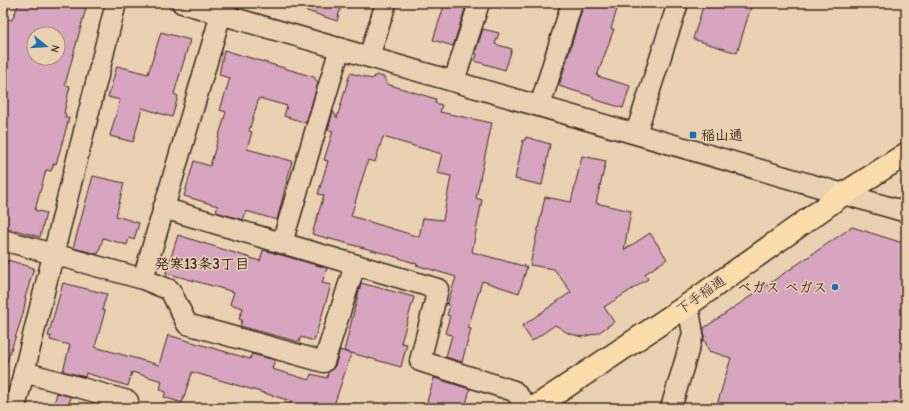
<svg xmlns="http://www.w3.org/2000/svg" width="909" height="411" font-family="'Comic Neue','Klee One',sans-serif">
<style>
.building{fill:#d7a5c0;stroke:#3b2a1e;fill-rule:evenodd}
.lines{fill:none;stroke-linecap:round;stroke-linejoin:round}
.minor-casing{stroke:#3b2a1e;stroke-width:23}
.major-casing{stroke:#3b2a1e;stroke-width:25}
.minor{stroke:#ead1b2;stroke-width:20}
.major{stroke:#fbddab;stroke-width:22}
.poi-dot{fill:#1f6fb2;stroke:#ead1b2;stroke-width:1.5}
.labels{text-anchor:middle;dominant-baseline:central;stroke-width:3;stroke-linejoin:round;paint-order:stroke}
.poi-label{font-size:14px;font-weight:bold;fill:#3b2a1e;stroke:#ead1b2;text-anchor:start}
.street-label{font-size:14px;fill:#3b2a1e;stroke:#ead1b2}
.neighbourhood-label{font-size:15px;font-weight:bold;fill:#3b2a1e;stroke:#ead1b2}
</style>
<rect width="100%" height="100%" fill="#ead1b2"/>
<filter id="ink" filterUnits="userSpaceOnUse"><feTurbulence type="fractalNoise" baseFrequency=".025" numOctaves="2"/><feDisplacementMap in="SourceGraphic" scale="8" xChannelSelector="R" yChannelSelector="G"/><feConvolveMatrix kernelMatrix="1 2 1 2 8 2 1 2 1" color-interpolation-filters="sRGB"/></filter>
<g filter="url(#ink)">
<g class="building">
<path d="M19 3H66L86 8 65 85 70 86 64 113 66 114 65 118H69L65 133 56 164 54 163 51 171 46 170 35 210 46 213 40 237 3 227V18L12 20ZM34 34H58V58H34Z"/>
<polygon points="292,3 342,3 337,21 292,6"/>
<polygon points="450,3 467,3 453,46 433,40 444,6 449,8"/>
<polygon points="584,3 609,3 618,6 611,29 614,29 597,76 630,86 623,108 593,99 594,97 559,86"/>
<polygon points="704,3 752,3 737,53 693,39"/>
<polygon points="483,29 499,33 495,44 512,49 505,70 475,61 477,54 475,53"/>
<polygon points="161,32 190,40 174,94 178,96 172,117 142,108 133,142 110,136 120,100 108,97 117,66 148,74"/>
<polygon points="224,50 314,77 318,83 306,123 284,116 287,106 259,98 249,131 252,132 247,149 292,161 277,220 246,211 243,220 216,212 218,206 184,196 194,161 210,166 226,112 220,110 230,78 219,75"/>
<path d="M350 73 372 79 376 75 384 77 387 84 436 99 435 103 442 105 440 112 492 123 476 198 482 200 472 252 527 267 519 293 482 281 468 328 471 329 462 362 446 357 452 335 445 333 450 316 447 315 450 306 447 305 456 277 416 265 417 264 390 255 312 234 324 195 318 194 328 161 324 160 333 131 328 130 333 111 337 118ZM383 137 442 154 437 173 451 176 443 220 423 218 419 237 351 216 368 160 375 162Z"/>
<polygon points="526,137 550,144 542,185 515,179 523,140 525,140"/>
<polygon points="582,156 606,161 596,203 631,211 624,250 650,233 667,259 645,274 648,279 604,307 614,322 598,333 582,337 568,333 555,325 532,341 522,326 571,292 554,269 530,265 545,197 571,202"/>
<polygon points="93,176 124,183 116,216 139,223 134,240 129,238 127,245 103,238 98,254 73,248"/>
<polygon points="852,227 906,244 906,408 716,408 731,358 709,351 704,339 704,328"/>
<polygon points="178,235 260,261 263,250 327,268 322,283 331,285 314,341 301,337 299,342 240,326 242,320 239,319 243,308 230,304 234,292 166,273"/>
<polygon points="8,260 34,268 25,298 26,298 23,314 7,362 3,362 3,263 7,264"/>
<polygon points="63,283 107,294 102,310 105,311 95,347 159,365 168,335 250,359 252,354 275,360 272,369 309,380 311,374 327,378 328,372 335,366 340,350 351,354 333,408 289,408 291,401 192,372 182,403 164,397 166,392 160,390 162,381 132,372 128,386 86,373 85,377 63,371 70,345 50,340 51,336 48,336"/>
<polygon points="361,283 414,297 401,343 407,344 401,367 344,351"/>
<polygon points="434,378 470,389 465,408 425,408"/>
<polygon points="57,393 71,397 68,408 53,408"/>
</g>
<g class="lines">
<g class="minor-casing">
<g id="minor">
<polyline points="182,3 906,212"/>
<polyline points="369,57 386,3"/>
<polyline points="454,81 479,3"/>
<polyline points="540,106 572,3"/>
<polyline points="636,133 678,3"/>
<polyline points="163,208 438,289 420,361 514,391 529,408"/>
<polyline points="3,240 143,279 170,290 187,324 324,362 355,265"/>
<polyline points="282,243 340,48"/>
<polyline points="143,279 221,14"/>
<polyline points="24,372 128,401 127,408"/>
<polyline points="15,408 116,3"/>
<polyline points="671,408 693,334 688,305"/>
</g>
</g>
<g class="major-casing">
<polyline id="major" points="534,408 688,305 845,193 906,154"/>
</g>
<use href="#minor" class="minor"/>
<use href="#major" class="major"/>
</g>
</g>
<g class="poi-dot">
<rect x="689" y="131" width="8" height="8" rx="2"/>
<circle cx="835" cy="287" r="4"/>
</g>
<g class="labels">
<g class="poi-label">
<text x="701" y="135">稲山通</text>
<text x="827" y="287" text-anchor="end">ベガス ベガス</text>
</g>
<g class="street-label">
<text transform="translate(701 295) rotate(-35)">下手稲通</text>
</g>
<g class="neighbourhood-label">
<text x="202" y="264">発寒13条3丁目</text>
</g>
</g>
<rect width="909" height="411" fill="none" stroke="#ead1b2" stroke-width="16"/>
<rect x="8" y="8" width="893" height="395" fill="none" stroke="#3b2a1e" stroke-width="1.5" filter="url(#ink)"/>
<g transform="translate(46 46) rotate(107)"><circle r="19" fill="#ead1b2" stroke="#a48e77"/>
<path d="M0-3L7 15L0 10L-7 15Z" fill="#1f6fb2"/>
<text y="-6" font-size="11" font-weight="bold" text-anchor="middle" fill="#3b2a1e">N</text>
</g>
</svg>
